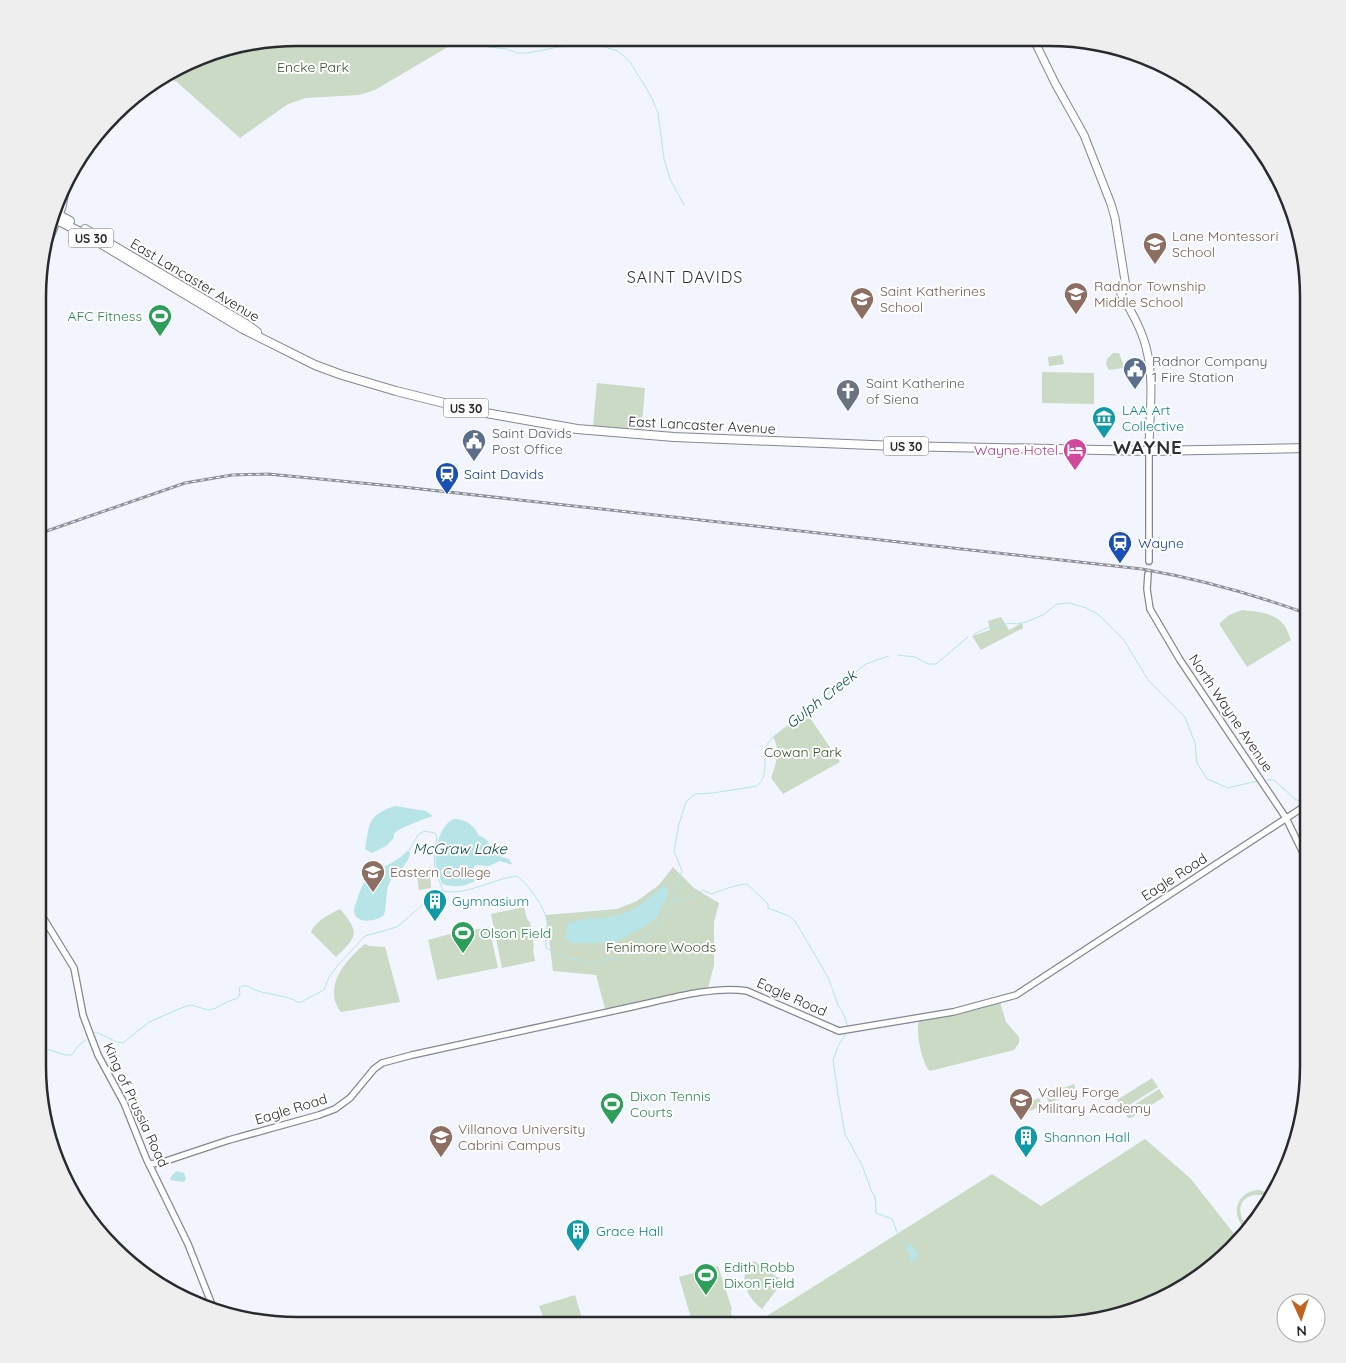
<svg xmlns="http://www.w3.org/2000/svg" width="1346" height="1363" font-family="Quicksand,sans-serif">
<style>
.green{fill:#cadac4}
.water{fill:#b6e4e7}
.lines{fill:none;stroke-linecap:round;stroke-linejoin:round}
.stream{stroke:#b6e4e7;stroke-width:1}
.minor-tunnel{stroke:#caccd4;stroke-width:5.5;stroke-dasharray:5.5 3;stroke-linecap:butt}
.minor-casing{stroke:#838790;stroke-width:8}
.major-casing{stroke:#838790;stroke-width:9}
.highway-casing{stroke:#838790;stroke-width:10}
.minor{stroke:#fff;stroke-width:5.5}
.major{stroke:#fff;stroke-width:7}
.highway{stroke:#fff;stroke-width:8}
.rail-casing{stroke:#8f9197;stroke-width:3}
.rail{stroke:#fff;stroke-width:1;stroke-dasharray:4;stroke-linecap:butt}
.labels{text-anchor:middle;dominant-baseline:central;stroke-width:4;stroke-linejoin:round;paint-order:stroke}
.shield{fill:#fff;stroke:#696a6d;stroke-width:1}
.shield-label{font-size:12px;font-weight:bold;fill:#292a2e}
.park-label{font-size:14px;fill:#37562a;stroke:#fff}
.education-label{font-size:14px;fill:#785e54;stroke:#fff;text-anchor:start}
.street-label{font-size:14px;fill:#292a2e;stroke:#fff}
.leisure-label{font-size:14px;fill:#27864d;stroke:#fff;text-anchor:start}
.service-label{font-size:14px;fill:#4e5e75;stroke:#fff;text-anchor:start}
.worship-label{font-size:14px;fill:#5b616d;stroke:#fff;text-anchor:start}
.culture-label{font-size:14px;fill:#0d838f;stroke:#fff;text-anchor:start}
.hotel-label{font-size:14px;fill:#b23c85;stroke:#fff;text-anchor:end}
.transit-label{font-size:14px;fill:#164399;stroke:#fff;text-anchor:start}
.water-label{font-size:15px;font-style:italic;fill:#0d5054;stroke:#fff}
.quarter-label{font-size:16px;letter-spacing:1px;fill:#2c3038;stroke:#fff}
.district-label{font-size:19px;font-weight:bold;letter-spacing:1px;fill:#2c3038;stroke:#fff}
.rim{fill:none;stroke:#292a2e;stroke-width:2.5}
</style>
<rect width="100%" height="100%" fill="#f2f5fe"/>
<g class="green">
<polygon points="297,38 456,38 458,41 375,90 359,95 306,98 288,104 240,138 177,82 169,78 116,114 126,102 213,51"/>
<polygon points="1113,353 1119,353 1124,366 1123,368 1109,370 1106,364 1107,359"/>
<polygon points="1062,355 1064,364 1049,366 1048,357"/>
<polygon points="1042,372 1094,373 1094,404 1042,403"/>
<polygon points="597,383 645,388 641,435 595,431 593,426"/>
<path d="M1242 610C1256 612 1275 612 1284 625 1287 629 1289 635 1291 640L1247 667 1219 624 1229 615Z"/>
<polygon points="1001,617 1009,630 1022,623 1023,628 981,650 972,636 990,630 988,621"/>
<path d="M806 712 840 762 783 794 771 778C776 764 781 751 773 737Z"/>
<polygon points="673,867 694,888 719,903 714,922 714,965 707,992 606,1012 596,975 553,971 546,915 617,909 637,901 659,885"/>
<polygon points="430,874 431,888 419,890 417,876"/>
<polygon points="524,907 527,919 530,922 534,947 533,950 535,961 502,968 491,914"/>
<path d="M340 909C360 933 358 936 336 957L311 932C315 921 330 914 340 909Z"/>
<polygon points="489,927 498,968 437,980 428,940 450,934"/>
<path d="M365 944 369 946 385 947 400 1002 341 1012C322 988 345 960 365 944Z"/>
<path d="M1000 1002 1006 1022 1019 1037V1043L1014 1050 930 1071C922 1065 915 1029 919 1021Z"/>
<polygon points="1152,1078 1158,1087 1123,1109 1117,1100"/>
<polygon points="1074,1084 1077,1092 1064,1097 1061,1089"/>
<polygon points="1159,1089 1164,1097 1131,1118 1128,1118 1124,1111"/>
<polygon points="1059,1090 1062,1098 1049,1103 1046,1095"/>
<polygon points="1039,1098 1043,1106 1029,1111 1026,1103"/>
<polygon points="1145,1139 1190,1178 1240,1241 1207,1272 1133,1312 1066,1325 763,1325 759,1321 992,1174 1041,1206"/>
<path d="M1260 1190 1273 1195 1270 1198C1257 1190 1236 1197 1241 1215 1242 1221 1246 1225 1250 1229L1248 1232C1244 1228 1240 1224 1238 1218 1233 1202 1245 1190 1260 1190Z"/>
<polygon points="1267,1200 1268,1201 1252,1225 1246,1218"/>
<path d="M754 1261 783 1281 762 1309C746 1297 736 1275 754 1261Z"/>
<polygon points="718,1266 732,1309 731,1312 734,1325 693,1325 679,1277"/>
<polygon points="575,1295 584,1325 546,1325 539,1306"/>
</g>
<g class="water">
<path d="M395 806 426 811 433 816C424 819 398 828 394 834V838L386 846 372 853 365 849C370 824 366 816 395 806Z"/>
<path d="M454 819C466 819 475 826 479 836H481L487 840 491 847H497L501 857 509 859 513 865 500 861 489 866 475 865 473 869 480 877C468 887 457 888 442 884 440 878 437 871 436 865 434 850 440 824 454 819Z"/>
<path d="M407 851 410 852C409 866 397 869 391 880 384 890 388 904 384 915 376 922 353 925 354 909 357 901 359 891 364 883 375 867 395 865 407 851Z"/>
<path d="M664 886 668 888V895L656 918 644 927 614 943H573L565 938 568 924C586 916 600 920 618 915 637 911 649 897 664 886Z"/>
<polygon points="177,1171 184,1173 186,1179 184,1182 170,1180 172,1175"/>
<polygon points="911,1244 918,1254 917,1259 912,1263 910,1261 910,1253 905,1248 907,1245"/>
</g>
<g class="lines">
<g class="stream">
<polyline points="440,38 457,46 482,45 489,47 507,49 517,53 528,53 558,47 598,45 618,51 630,62 651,96 658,113 664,159 670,179 684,205"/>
<polyline points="177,73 184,70 185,68"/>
<polyline points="974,634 987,628 1011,623 1017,624 1026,622 1043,615 1057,604 1070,603 1086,608 1099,615 1124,640 1148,680 1185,717 1195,743 1197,763 1207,779 1228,788 1257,781"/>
<polyline points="898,655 915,657 928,664 936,664 968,637"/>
<polyline points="1267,780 1274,780 1295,799 1303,803"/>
<polyline points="408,852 418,835 424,831 435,833 437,837 434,854 435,869 443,891"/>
<path d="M673 902 694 896 702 890 712 894C721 890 739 884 747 884L768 904V908L789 916 795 921 828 977 838 1005 845 1017 848 1028"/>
<path d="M847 1032 838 1046 833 1060 838 1095 845 1134 862 1165 871 1190 875 1197 876 1213 892 1219C897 1229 896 1239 907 1245"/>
<path d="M93 1034 96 1032 117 1042 123 1043 149 1022 181 1008 191 1005 208 1010 216 1008 227 1002 238 998 240 993 239 988C243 986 243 985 247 986 250 987 252 989 255 990 268 995 289 995 299 1003L324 990 329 977 339 964 365 936 397 927 427 901 443 891C466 896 492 879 517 876 528 884 547 910 547 923 547 932 545 939 546 948L569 959H578L588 964 608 958 618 961 629 949 641 946 639 940C670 923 672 902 682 871L674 851 679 824 686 802 695 794 713 793 757 786C769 776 763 760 766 747 767 743 771 740 773 737L866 664 889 656"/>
<path d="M38 1049C52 1047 61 1057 72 1055L77 1047 88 1038"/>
</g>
<polyline class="minor-tunnel" points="1148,574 1149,561"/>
<g class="minor-casing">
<g id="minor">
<polyline points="1149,561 1149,451"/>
<polyline points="1148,574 1147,589 1150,609 1180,660 1286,818 1308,863"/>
<polyline points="39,911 74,968 83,1015 90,1034 98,1055 124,1103 146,1158 188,1244 214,1310"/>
<path d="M149 1164 160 1163 229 1140 319 1115 335 1109 350 1098 374 1069 382 1063 412 1055C485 1039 558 1023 631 1007 664 1000 714 985 747 991L839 1031 953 1012 1016 995 1308 804"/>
</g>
</g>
<g class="major-casing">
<g id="major">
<path d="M1034 40 1055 83 1084 135 1111 204 1115 218 1126 287 1121 294C1131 311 1141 328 1146 347 1155 381 1149 416 1149 451"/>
<polyline points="1238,124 1261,150"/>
<polyline points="42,257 62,207 67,181"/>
</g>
</g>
<g class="highway-casing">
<g id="highway">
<polyline points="55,213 70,221"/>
<polyline points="53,218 88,236 243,329 315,365 342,375 396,391 480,412 577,429 674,437 896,446 1149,451 1308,448"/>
<polyline points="85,229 246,324 257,332"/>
</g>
</g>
<use href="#minor" class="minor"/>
<use href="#major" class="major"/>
<use href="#highway" class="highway"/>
<g class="rail-casing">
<path id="rail" d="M41 533 185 483 232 475 268 474 403 487 1142 569C1199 579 1253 594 1308 614"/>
</g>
<use href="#rail" class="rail"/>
</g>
<defs>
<g id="school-pin" transform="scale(1.25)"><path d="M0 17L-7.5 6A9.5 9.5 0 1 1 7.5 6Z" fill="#8d6e63" stroke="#fff"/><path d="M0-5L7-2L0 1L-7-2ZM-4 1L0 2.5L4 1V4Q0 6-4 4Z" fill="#fff"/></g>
<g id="stadium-pin" transform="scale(1.25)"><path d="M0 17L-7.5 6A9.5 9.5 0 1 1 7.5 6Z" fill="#2e9e5b" stroke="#fff"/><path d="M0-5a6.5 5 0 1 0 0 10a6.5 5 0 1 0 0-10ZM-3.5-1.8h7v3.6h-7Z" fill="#fff"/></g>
<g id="civic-pin" transform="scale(1.25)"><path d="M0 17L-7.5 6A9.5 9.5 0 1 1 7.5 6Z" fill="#5c6f8a" stroke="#fff"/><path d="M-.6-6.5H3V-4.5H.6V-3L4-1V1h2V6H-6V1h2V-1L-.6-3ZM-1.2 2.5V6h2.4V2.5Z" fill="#fff"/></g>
<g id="church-pin" transform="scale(1.25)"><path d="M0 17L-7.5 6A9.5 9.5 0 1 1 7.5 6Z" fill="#6b7280" stroke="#fff"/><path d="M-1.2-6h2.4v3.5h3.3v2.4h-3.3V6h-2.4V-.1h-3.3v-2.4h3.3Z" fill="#fff"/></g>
<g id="museum-pin" transform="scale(1.25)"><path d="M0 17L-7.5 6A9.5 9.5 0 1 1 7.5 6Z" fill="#0f9aa8" stroke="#fff"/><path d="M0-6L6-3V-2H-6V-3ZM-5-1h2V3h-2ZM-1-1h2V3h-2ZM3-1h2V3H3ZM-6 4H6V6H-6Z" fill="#fff"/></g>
<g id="hotel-pin" transform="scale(1.25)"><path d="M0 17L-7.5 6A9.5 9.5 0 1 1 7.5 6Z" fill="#d1479c" stroke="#fff"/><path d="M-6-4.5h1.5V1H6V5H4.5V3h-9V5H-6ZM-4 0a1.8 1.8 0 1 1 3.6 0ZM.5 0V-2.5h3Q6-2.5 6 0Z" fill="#fff"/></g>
<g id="station-pin" transform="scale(1.25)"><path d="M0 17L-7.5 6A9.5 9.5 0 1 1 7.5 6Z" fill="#1a4fb4" stroke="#fff"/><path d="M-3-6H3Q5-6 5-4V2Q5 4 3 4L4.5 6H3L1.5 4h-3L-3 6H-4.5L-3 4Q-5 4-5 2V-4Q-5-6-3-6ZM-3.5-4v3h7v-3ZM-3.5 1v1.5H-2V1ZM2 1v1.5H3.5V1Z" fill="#fff"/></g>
<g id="building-pin" transform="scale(1.25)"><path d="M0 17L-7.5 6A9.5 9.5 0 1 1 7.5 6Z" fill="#0f9aa8" stroke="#fff"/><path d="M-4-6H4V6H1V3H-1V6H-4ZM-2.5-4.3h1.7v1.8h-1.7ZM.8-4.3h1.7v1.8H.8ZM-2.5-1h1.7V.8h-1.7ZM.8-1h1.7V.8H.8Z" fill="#fff"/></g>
<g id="university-pin" transform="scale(1.25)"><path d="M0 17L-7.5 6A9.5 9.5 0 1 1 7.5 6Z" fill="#8d6e63" stroke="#fff"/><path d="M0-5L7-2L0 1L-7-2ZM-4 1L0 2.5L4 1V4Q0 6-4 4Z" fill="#fff"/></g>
</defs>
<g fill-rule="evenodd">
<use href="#school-pin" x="1155" y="244"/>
<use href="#school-pin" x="1076" y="294"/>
<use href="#school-pin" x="862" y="299"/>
<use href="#stadium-pin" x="160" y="316"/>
<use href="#civic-pin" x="1135" y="369"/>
<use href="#church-pin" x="848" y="391"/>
<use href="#museum-pin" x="1104" y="418"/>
<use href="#civic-pin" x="474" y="441"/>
<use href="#hotel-pin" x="1075" y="450"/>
<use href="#station-pin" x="447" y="474"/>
<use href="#station-pin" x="1120" y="543"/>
<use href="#school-pin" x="373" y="872"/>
<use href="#building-pin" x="435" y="901"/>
<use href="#stadium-pin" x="463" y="933"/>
<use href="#university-pin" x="1021" y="1100"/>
<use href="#stadium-pin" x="612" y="1104"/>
<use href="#university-pin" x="441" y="1137"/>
<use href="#building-pin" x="1026" y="1137"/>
<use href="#building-pin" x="578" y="1231"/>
<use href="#stadium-pin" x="706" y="1275"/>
</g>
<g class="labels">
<g class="shield">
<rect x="68.5" y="228.5" width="45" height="19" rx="4"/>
<rect x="443.5" y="398.5" width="45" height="19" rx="4"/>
<rect x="883.5" y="436.5" width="45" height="19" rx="4"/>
</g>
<g class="shield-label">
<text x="91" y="238">US 30</text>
<text x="466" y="408">US 30</text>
<text x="906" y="446">US 30</text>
</g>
<g class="park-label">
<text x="313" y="67">Encke Park</text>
<text x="803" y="752">Cowan Park</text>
<text x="661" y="947">Fenimore Woods</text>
</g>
<g class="education-label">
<text x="1172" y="236">Lane Montessori<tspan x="1172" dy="16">School</tspan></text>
<text x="1094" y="286">Radnor Township<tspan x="1094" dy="16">Middle School</tspan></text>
<text x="880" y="291">Saint Katherines<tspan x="880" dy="16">School</tspan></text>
<text x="390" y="872">Eastern College</text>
<text x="1038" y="1092">Valley Forge<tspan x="1038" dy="16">Military Academy</tspan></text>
<text x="458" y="1129">Villanova University<tspan x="458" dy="16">Cabrini Campus</tspan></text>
</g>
<g class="street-label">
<text transform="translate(195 280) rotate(31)">East Lancaster Avenue</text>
<text transform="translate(702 425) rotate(3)">East Lancaster Avenue</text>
<text transform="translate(1231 713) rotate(56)">North Wayne Avenue</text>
<text transform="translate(1174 877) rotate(-33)">Eagle Road</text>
<text transform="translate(792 997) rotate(24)">Eagle Road</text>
<text transform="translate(136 1105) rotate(65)">King of Prussia Road</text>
<text transform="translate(291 1109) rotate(-17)">Eagle Road</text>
</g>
<g class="leisure-label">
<text x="142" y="316" text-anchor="end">AFC Fitness</text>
<text x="480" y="933">Olson Field</text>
<text x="630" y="1096">Dixon Tennis<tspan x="630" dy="16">Courts</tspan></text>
<text x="724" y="1267">Edith Robb<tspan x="724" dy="16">Dixon Field</tspan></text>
</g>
<g class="service-label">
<text x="1152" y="361">Radnor Company<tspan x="1152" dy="16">1 Fire Station</tspan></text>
<text x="492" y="433">Saint Davids<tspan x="492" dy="16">Post Office</tspan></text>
</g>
<g class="worship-label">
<text x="866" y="383">Saint Katherine<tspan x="866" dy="16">of Siena</tspan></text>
</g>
<g class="culture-label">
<text x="1122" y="410">LAA Art<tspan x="1122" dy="16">Collective</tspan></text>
<text x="452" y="901">Gymnasium</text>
<text x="1044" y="1137">Shannon Hall</text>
<text x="596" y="1231">Grace Hall</text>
</g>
<g class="hotel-label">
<text x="1058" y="450">Wayne Hotel</text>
</g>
<g class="transit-label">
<text x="464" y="474">Saint Davids</text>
<text x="1138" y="543">Wayne</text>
</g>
<g class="water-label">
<text transform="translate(821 699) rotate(-38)">Gulph Creek</text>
<text x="460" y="848">McGraw Lake</text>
</g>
<g class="quarter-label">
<text x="685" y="277">SAINT DAVIDS</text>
</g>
<g class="district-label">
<text x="1148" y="447">WAYNE</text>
</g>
</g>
<path d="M0 0H1346V1363H0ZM297 46H1049A251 251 0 0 1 1300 297V1066A251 251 0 0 1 1049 1317H297A251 251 0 0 1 46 1066V297A251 251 0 0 1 297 46Z" fill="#eee" fill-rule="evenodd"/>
<path class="rim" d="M297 46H1049A251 251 0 0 1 1300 297V1066A251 251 0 0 1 1049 1317H297A251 251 0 0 1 46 1066V297A251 251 0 0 1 297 46Z"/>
<g transform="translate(1301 1318) rotate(177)"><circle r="24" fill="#ffffff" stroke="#a9aaab"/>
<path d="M0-4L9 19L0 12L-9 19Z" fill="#c1621d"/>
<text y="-8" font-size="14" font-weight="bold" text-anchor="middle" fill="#292a2e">N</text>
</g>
</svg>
